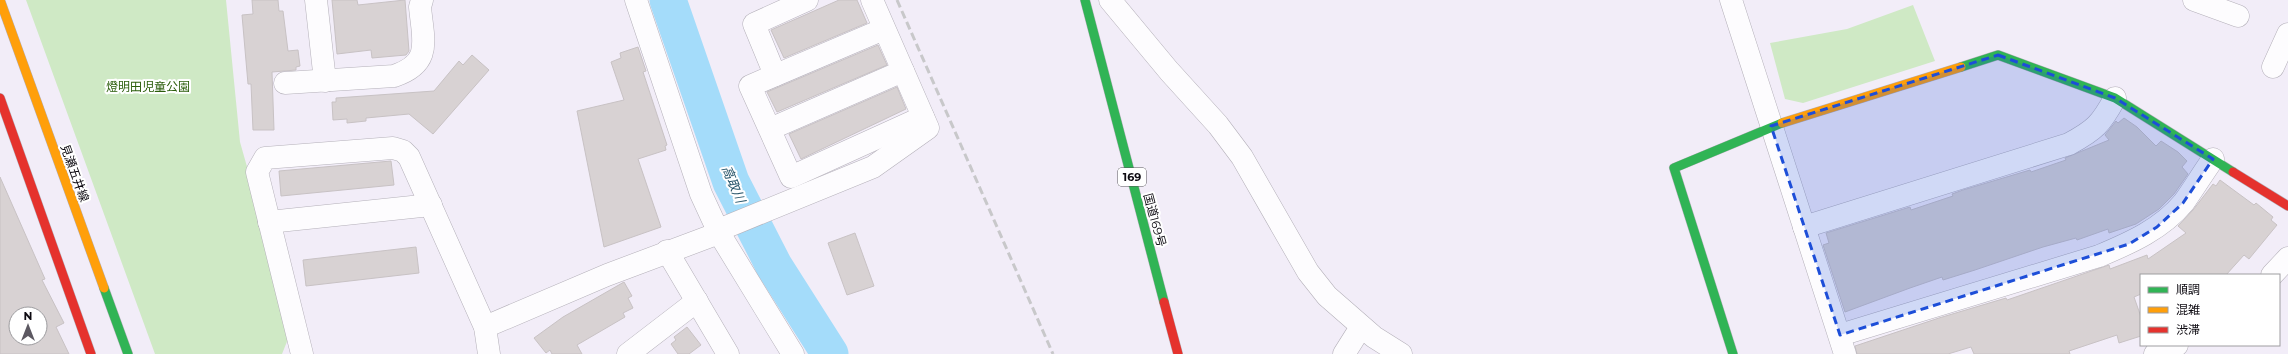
<svg xmlns="http://www.w3.org/2000/svg" width="2288" height="354" font-family="Montserrat,'Noto Sans JP',sans-serif">
<style>
.green{fill:#cfe9c5}
.lines{fill:none;stroke-linecap:round;stroke-linejoin:round}
.river{stroke:#a4dcfa;stroke-width:37}
.building{fill:#d8d2d3;stroke:#c8c2c4;fill-rule:evenodd}
.street-casing{stroke:#b4b0b9;stroke-width:23}
.fast-casing{stroke:#b4b0b9;stroke-width:10}
.slow-casing{stroke:#b4b0b9;stroke-width:10}
.jam-casing{stroke:#b4b0b9;stroke-width:10}
.street{stroke:#fdfcfe;stroke-width:22}
.fast{stroke:#30b455;stroke-width:9}
.slow{stroke:#ff9f0a;stroke-width:9}
.jam{stroke:#e5322d;stroke-width:9}
.rail{stroke:#c8c8ca;stroke-width:3;stroke-dasharray:8 4;stroke-linecap:butt}
.marked{fill:#1d4ed8;fill-opacity:0.2;stroke:#1d4ed8;stroke-width:3;stroke-dasharray:8 5;stroke-linejoin:round}
.labels{text-anchor:middle;dominant-baseline:central;stroke-width:4;stroke-linejoin:round;paint-order:stroke}
.shield{fill:#fff;stroke:#565458;stroke-width:1}
.shield-label{font-size:11px;font-weight:bold;fill:#0d0a11}
.park-label{font-size:12px;fill:#2b5d0b;stroke:#fff}
.street-label{font-size:12px;fill:#0d0a11;stroke:#fff}
.water-label{font-size:13px;font-style:italic;fill:#255368;stroke:#fff}
</style>
<rect width="100%" height="100%" fill="#f2edf8"/>
<g class="green">
<polygon points="26,0 226,0 240,142 279,280 288,339 282,354 155,354"/>
<polygon points="1913,5 1935,61 1803,103 1785,99 1770,43 1847,29"/>
</g>
<g class="lines">
<polyline class="river" points="668,0 731,182 774,266 830,354"/>
</g>
<g class="building">
<polygon points="252,0 278,0 279,11 283,11 288,51 298,50 300,66 296,67 296,70 272,72 274,130 253,130 251,84 248,84 242,15 253,14"/>
<polygon points="332,0 357,0 358,5 405,0 409,51 406,55 372,58 371,50 337,54"/>
<polygon points="839,0 857,0 867,23 784,58 771,30"/>
<polygon points="878,45 887,65 777,112 767,92"/>
<polygon points="638,47 646,71 643,72 667,145 665,146 666,150 638,159 661,227 604,247 577,111 624,100 611,62 621,58 620,53"/>
<polygon points="472,55 489,70 433,134 409,114 366,118 366,121 347,123 347,119 333,120 332,102 336,102 336,98 434,91 459,61 463,65"/>
<polygon points="897,87 906,109 801,159 789,134"/>
<polygon points="2124,118 2137,127 2156,146 2161,141 2178,152 2187,161 2182,167 2188,174 2174,194 2159,209 2136,224 2109,233 2108,229 2077,240 2076,238 2043,247 1975,270 1943,280 1942,277 1910,288 1845,312 1823,245 1829,243 1826,233 1910,207 1911,210 1953,196 1952,194 1963,190 2030,170 2031,172 2066,160 2065,158 2109,140 2105,135 2116,121 2118,123"/>
<polygon points="391,161 394,185 281,196 279,171"/>
<path d="M0 177 45 279 42 280 64 323 56 327 69 354H0ZM16 314H40V338H16Z"/>
<polygon points="2220,180 2254,205 2256,203 2273,217 2271,220 2277,225 2249,259 2244,255 2226,275 2141,275 2141,294 2134,297 2141,317 2141,336 2119,343 2117,335 2069,351 2070,354 1974,354 1971,347 1948,354 1857,354 1855,346 1939,318 2006,298 2007,300 2109,265 2110,269 2147,255 2148,259 2186,233 2178,226 2193,210 2213,184 2216,186"/>
<polygon points="855,233 874,286 847,295 828,243"/>
<polygon points="416,247 419,273 306,286 303,260"/>
<polygon points="624,282 632,296 628,298 633,308 623,313 625,317 577,345 582,354 552,354 550,350 546,353 534,338 563,317"/>
<polygon points="687,327 701,345 689,354 678,354 671,344 676,340 674,337"/>
</g>
<g class="lines">
<g class="street-casing">
<g id="street">
<polyline points="316,0 325,81"/>
<polyline points="636,0 701,194 719,233 793,354"/>
<polyline points="1110,0 1169,71 1218,125 1242,157 1308,272 1327,296 1374,337 1401,354"/>
<polyline points="1731,0 1845,354"/>
<polyline points="2194,0 2238,16"/>
<polyline points="884,29 750,86 791,177 923,117"/>
<polyline points="2273,67 2288,34"/>
<polyline points="775,75 754,24 807,0"/>
<path d="M285 83 394 76C433 63 423 40 420 7L422 0"/>
<polyline points="770,129 903,71"/>
<polyline points="269,222 431,205"/>
<path d="M1804 227 2069 144C2095 130 2101 124 2115 98"/>
<polyline points="667,251 728,354"/>
<polyline points="2272,275 2288,258"/>
<polyline points="485,327 607,275 719,233 726,227 873,167 928,128 872,0"/>
<path d="M1840 335 2099 256C2130 243 2162 229 2184 202 2194 188 2203 173 2213 159"/>
<polyline points="302,354 257,172 265,158 393,148 403,151 409,157 485,327 489,354"/>
<polyline points="628,354 697,301"/>
<polyline points="1344,354 1361,327"/>
<polyline points="2155,354 2177,345"/>
</g>
</g>
<g class="fast-casing">
<g id="fast">
<polyline points="1085,0 1164,302"/>
<polyline points="1961,67 1998,55 2115,98 2233,172"/>
<polyline points="104,288 128,354"/>
<polyline points="1733,354 1674,168 1782,123"/>
</g>
</g>
<g class="slow-casing">
<g id="slow">
<polyline points="0,0 104,288"/>
<polyline points="1782,123 1961,67"/>
</g>
</g>
<g class="jam-casing">
<g id="jam">
<polyline points="0,98 91,354"/>
<polyline points="2233,172 2288,206"/>
<polyline points="1164,302 1178,354"/>
</g>
</g>
<use href="#street" class="street"/>
<use href="#fast" class="fast"/>
<use href="#slow" class="slow"/>
<use href="#jam" class="jam"/>
<polyline class="rail" points="897,0 1053,354"/>
</g>
<path class="marked" d="M1998 55 2115 98 2213 159 2183 203 2157 227 2129 244 1840 335 1771 126Z"/>
<g class="labels">
<rect class="shield" x="1118" y="168" width="28" height="18" rx="3"/>
<g class="shield-label">
<text x="1132" y="177">169</text>
</g>
<g class="park-label">
<text x="148" y="86">燈明田児童公園</text>
</g>
<g class="street-label">
<text transform="translate(75 173) rotate(70)">見瀬五井線</text>
<text transform="translate(1155 220) rotate(75)">国道169号</text>
</g>
<g class="water-label">
<text transform="translate(734 184) rotate(67)">高取川</text>
</g>
</g>
<rect x="2140" y="274" width="140" height="72" fill="#ffffff" stroke="#9e9da0"/>
<rect x="2148" y="287" width="20" height="6" fill="#30b455" stroke="#9e9da0"/>
<text x="2176" y="294" font-size="12" fill="#0d0a11">順調</text>
<rect x="2148" y="307" width="20" height="6" fill="#ff9f0a" stroke="#9e9da0"/>
<text x="2176" y="314" font-size="12" fill="#0d0a11">混雑</text>
<rect x="2148" y="327" width="20" height="6" fill="#e5322d" stroke="#9e9da0"/>
<text x="2176" y="334" font-size="12" fill="#0d0a11">渋滞</text>
<g transform="translate(28 326)"><circle r="19" fill="#ffffff" stroke="#9e9da0"/>
<path d="M0-3L7 15L0 10L-7 15Z" fill="#5d5962"/>
<text y="-6" font-size="11" font-weight="bold" text-anchor="middle" fill="#0d0a11">N</text>
</g>
</svg>
